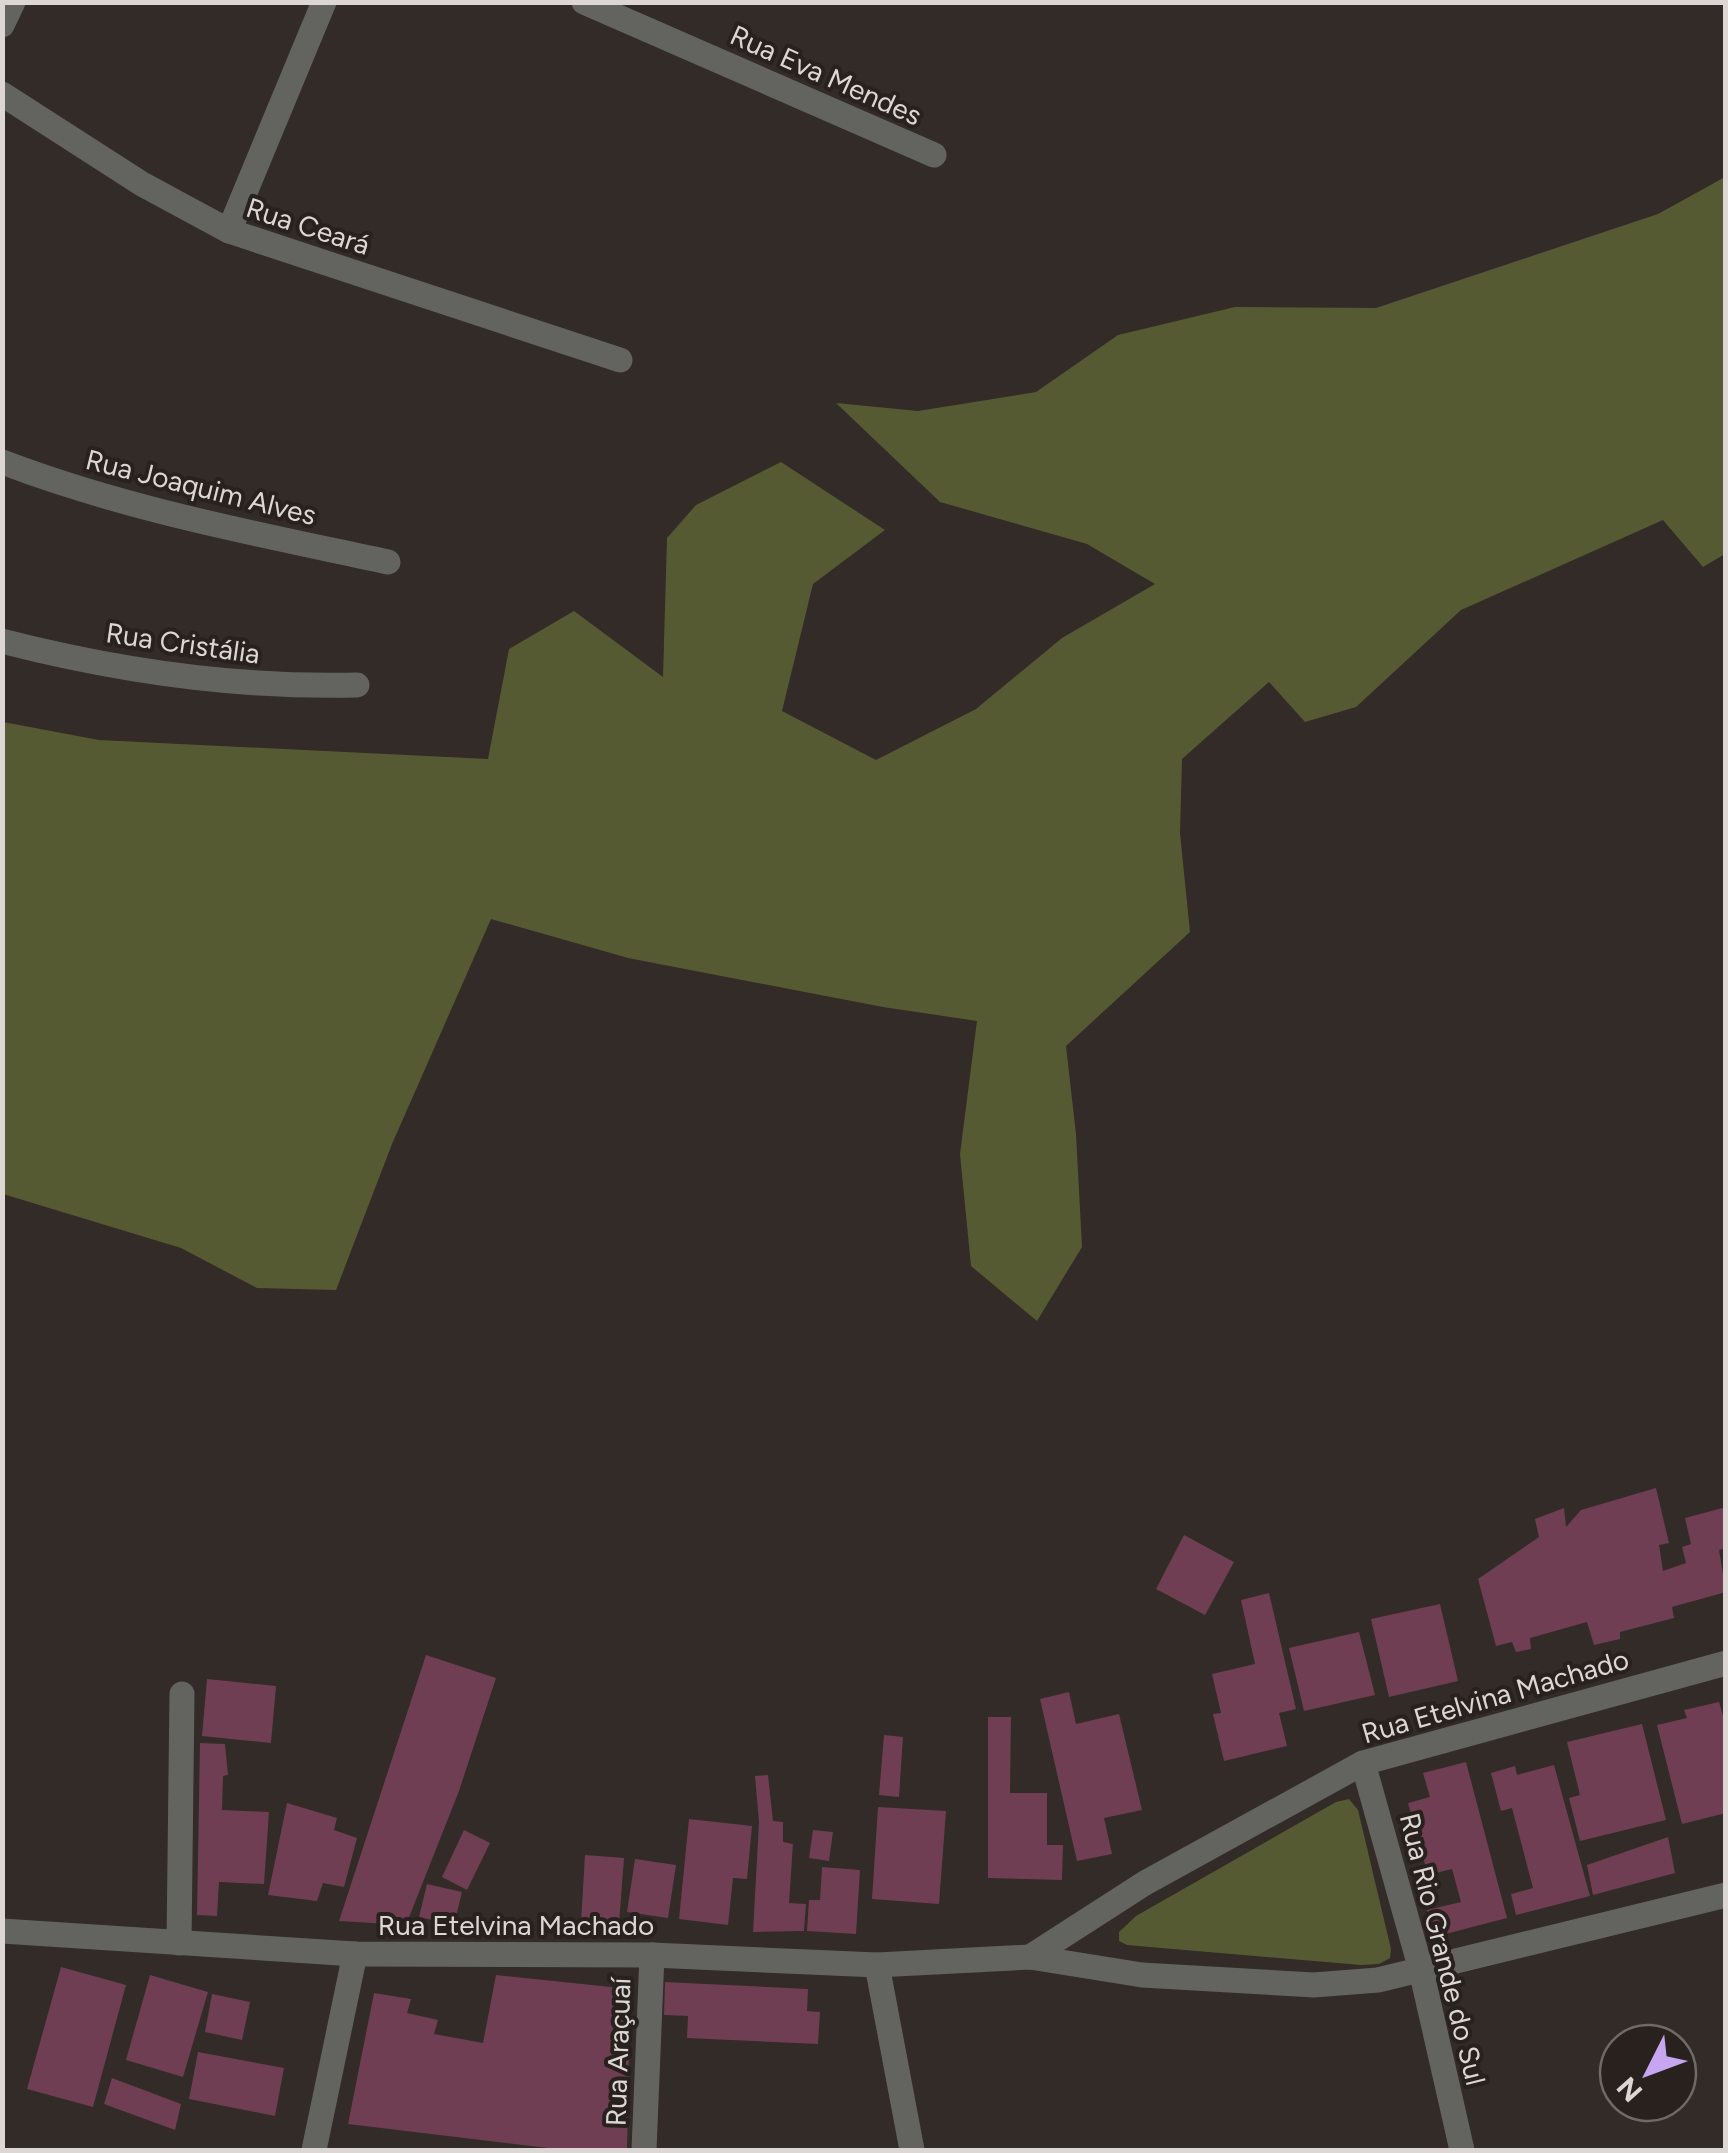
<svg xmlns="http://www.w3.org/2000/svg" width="1728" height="2153" font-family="Figtree,sans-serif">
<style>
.green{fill:#555a32}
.building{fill:#6f3e52}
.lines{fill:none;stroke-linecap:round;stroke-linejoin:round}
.minor{stroke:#636460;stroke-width:25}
.labels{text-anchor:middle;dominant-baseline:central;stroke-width:8;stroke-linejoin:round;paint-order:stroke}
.street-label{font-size:28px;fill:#dcd7d5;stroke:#28211e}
</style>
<rect width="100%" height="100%" fill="#322b28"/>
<g class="green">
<polygon points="1725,177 1725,554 1703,567 1663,520 1461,610 1356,707 1305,722 1269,682 1182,759 1180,833 1190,932 1066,1046 1076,1134 1082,1247 1037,1321 971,1266 960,1154 977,1021 883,1007 628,958 491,919 392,1144 336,1290 257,1288 181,1248 3,1194 3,722 99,740 488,759 509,649 574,611 663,677 667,538 696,505 781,462 885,530 813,584 782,711 876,760 976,709 1062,638 1155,584 1087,544 940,502 836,403 918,411 1036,392 1118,335 1235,307 1376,308 1658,214"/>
<polygon points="1349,1799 1358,1810 1391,1949 1390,1958 1379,1964 1361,1965 1127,1945 1119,1941 1119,1932 1136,1916 1336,1802"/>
</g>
<g class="building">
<polygon points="1656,1488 1669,1543 1659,1545 1663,1571 1686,1563 1682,1547 1691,1544 1685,1518 1726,1507 1726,1548 1719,1550 1726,1592 1672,1607 1674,1618 1620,1632 1620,1639 1594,1645 1587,1622 1530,1638 1531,1649 1516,1652 1512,1642 1496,1646 1478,1579 1539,1537 1535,1519 1564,1508 1566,1527 1581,1510"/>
<polygon points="1184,1535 1234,1562 1205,1615 1156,1589"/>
<polygon points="1269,1593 1296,1709 1279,1713 1287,1746 1224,1761 1213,1714 1221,1713 1212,1674 1255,1664 1241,1600"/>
<polygon points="1440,1604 1458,1681 1389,1697 1371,1619"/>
<polygon points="1359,1632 1375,1695 1304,1711 1289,1648"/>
<polygon points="426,1655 496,1678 459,1791 406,1925 339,1921"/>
<polygon points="207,1679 276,1686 271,1743 202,1736"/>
<polygon points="1069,1692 1076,1724 1119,1714 1142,1810 1104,1818 1112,1854 1077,1861 1040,1699"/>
<polygon points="1719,1702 1726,1726 1726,1813 1682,1824 1657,1725 1687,1718 1684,1710"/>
<polygon points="988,1717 1011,1717 1010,1793 1047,1793 1047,1845 1063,1845 1062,1880 988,1878"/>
<polygon points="1642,1724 1666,1820 1580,1841 1569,1798 1580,1795 1567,1742"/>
<polygon points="884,1735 903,1737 899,1797 879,1795"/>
<polygon points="200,1743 225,1744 228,1775 223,1776 222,1810 269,1812 264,1884 219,1882 217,1916 197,1915"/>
<polygon points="1466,1762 1507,1918 1434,1937 1427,1910 1461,1902 1452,1869 1428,1875 1408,1803 1430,1797 1423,1773"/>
<polygon points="1554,1765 1590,1896 1516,1915 1511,1894 1533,1888 1512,1808 1501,1811 1491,1773 1515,1766 1517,1775"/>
<polygon points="768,1775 773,1821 783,1822 783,1842 793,1844 789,1903 806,1904 804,1931 753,1932 759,1822 755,1776"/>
<polygon points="287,1803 337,1818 334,1830 357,1838 344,1887 323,1883 317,1901 268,1895"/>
<polygon points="878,1807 946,1811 939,1904 872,1899"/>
<polygon points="689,1819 752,1826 747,1879 733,1878 728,1925 679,1919"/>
<polygon points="464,1830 490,1843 467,1890 442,1877"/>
<polygon points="813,1830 833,1832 829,1861 809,1858"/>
<polygon points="1668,1837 1675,1873 1593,1895 1587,1865"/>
<polygon points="585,1855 624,1858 619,1924 581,1922"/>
<polygon points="635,1859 676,1865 668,1918 627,1912"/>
<polygon points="822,1867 860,1870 856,1934 807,1931 809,1900 820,1900"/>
<polygon points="427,1884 462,1892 454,1925 419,1917"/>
<polygon points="61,1967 126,1985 93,2107 27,2089"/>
<polygon points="150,1975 208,1992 183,2077 126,2060"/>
<polygon points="496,1975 630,1989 627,2150 565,2150 348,2124 374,1993 411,1999 407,2013 438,2020 434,2034 483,2043"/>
<polygon points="665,1982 808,1989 807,2011 820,2012 818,2044 687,2038 688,2016 664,2015"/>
<polygon points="212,1994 250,2002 242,2040 205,2032"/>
<polygon points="198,2052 284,2068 275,2116 189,2099"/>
<polygon points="112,2078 181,2104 175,2130 104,2104"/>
</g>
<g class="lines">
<g class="minor">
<polyline points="584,2 934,155"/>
<polyline points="2,25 13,2"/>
<polyline points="2,94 142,184 229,231 620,360"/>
<polyline points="229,231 324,2"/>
<path d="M2 462C128 510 258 534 388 562"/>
<path d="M2 641C119 671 237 688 357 685"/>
<polyline points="1363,1763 1421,1970 1462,2150"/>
<polyline points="2,1931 355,1954 652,1955 877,1965 1030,1957 1142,1975 1314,1985 1378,1980 1726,1895"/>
<polyline points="179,1943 182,1694"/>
<polyline points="1030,1957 1145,1883 1363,1763 1726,1663"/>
<polyline points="877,1965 912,2150"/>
<polyline points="314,2150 355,1954"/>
<polyline points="644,2150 652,1955"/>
</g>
</g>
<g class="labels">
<g class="street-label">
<text transform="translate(826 75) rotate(24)">Rua Eva Mendes</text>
<text transform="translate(308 226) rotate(18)">Rua Ceará</text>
<text transform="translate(201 487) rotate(14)">Rua Joaquim Alves</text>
<text transform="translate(183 643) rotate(8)">Rua Cristália</text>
<text transform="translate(1495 1696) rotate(-16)">Rua Etelvina Machado</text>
<text x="516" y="1925">Rua Etelvina Machado</text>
<text transform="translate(1443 1949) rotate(76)">Rua Rio Grande do Sul</text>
<text transform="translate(618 2052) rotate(-88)">Rua Araçuaí</text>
</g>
</g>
<rect width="1728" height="2153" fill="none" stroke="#dcd7d5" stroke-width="10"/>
<g transform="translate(1648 2073) rotate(228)"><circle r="48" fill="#28211e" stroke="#706a67" stroke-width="2.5"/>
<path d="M0-8L18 38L0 25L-18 38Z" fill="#c6a6f0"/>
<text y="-15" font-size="28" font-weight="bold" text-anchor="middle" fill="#dcd7d5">N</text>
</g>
</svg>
